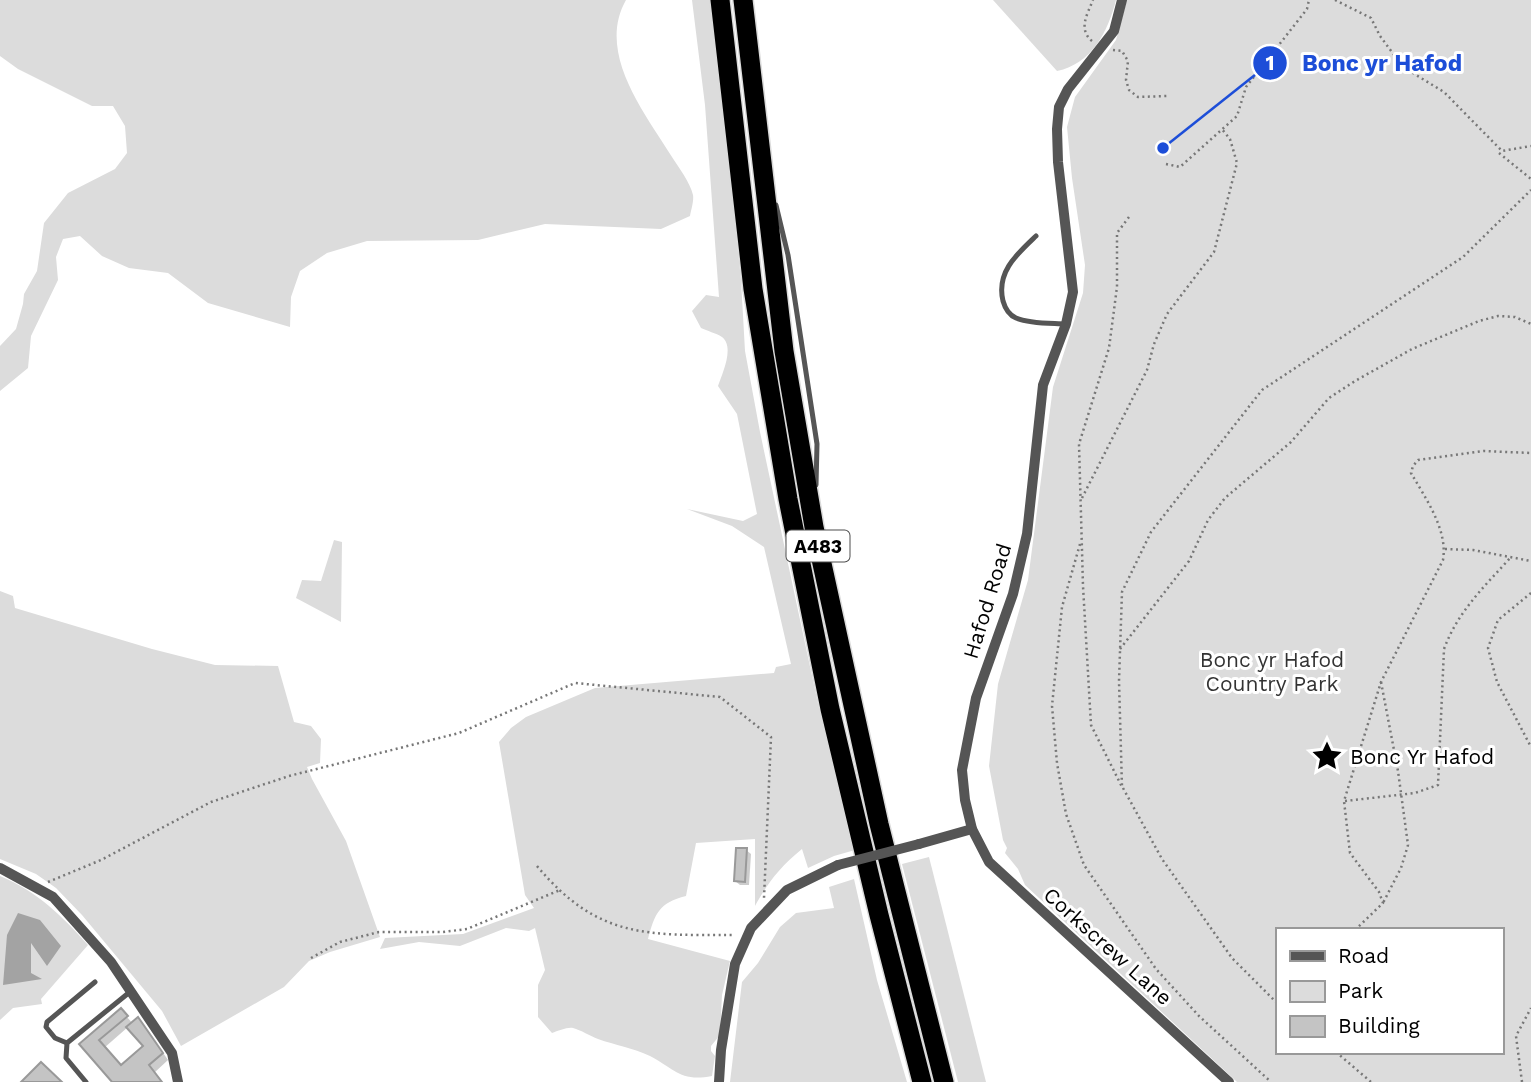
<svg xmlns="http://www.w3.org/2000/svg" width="1531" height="1082" font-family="'Work Sans',sans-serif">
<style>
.green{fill:#dcdcdc;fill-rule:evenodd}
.water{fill:#a3a3a3}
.shadow{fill:#0003;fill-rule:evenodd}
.building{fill:#c4c4c4;stroke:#999;stroke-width:2}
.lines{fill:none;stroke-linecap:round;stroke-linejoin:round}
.highway-casing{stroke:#dbdbdb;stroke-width:22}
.path{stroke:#777;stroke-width:2.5;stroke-dasharray:2 3.5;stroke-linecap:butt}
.lane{stroke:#555;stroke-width:5}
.street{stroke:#555;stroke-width:10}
.highway{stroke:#000;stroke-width:19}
.street-bridge{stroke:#555;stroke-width:10}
.labels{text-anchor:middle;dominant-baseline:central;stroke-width:6;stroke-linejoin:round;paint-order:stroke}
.shield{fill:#fff;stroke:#4c4c4c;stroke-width:2}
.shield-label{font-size:19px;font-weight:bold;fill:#000}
.street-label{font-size:21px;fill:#000;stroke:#fff}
.park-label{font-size:21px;fill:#333;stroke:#fff}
.poi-label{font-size:21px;fill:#000;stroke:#fff;text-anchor:start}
.leader{fill:none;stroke:#1d4ed8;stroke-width:2.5}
.callout-dot{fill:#1d4ed8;stroke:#fff;stroke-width:2.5}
.mark-label{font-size:21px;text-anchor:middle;font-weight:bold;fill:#fff}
.callout-label{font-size:23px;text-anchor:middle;font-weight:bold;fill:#1d4ed8;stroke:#fff;stroke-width:6;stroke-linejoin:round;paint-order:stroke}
</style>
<rect width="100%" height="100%" fill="#fff"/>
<g class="green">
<path d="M0 0H626C596 53 645 113 672 157 679 168 690 182 693 195 694 201 691 210 690 216L661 229 545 224 478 240 367 241 327 253 300 271 291 297 290 327 208 303 168 273 129 268 102 256 80 236 63 239 56 257 58 280 31 336 28 368 0 391V346L16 329 23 304 24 294 37 271 44 223 68 193 115 169 127 153 125 126 113 106H92L18 69 0 56Z"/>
<path d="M692 0H711L741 280 745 351 760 432 818 704 855 850 834 856 808 868 802 849C780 867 769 881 755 906V839L696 843 686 896C659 903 655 913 648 939L730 961 722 995 720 1035 711 1046V1051L715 1056 712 1076C680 1082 675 1069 650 1056 633 1048 615 1045 598 1039 590 1036 581 1030 573 1028 567 1027 558 1031 552 1033L538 1017V985L545 970 535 928 529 931 506 928 460 946 419 942 380 949 385 938 463 934 534 908 525 895 499 742 511 728 526 717 595 688 774 673 776 667 791 664 764 547 732 526 687 509 743 521 757 514 737 414 718 386C722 374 735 347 722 337 716 333 707 331 701 328L692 311 706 295 719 297 705 105Z"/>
<path d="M993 0H1116C1108 32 1091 64 1057 71Z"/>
<path d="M1127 0H1531V1082H1237L1025 885 1018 869 1005 853 1007 848 1003 840 989 766 998 684 1028 580 1053 387 1083 293 1085 265 1072 178 1067 127 1075 97 1116 40ZM1277 930H1501V1052H1277Z"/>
<polygon points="334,540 342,542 341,622 296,598 302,580 321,581"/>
<polygon points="0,591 13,596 15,608 152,649 215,665 278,666 294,722 311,726 321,739 320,763 307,767 312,779 346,841 380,937 330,952 309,961 284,987 181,1046 162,1011 82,915 56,888 36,874 0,859"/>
<polygon points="929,857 986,1082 958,1082 902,864"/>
<path d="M0 876C38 892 61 915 88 945L41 999 42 1004 13 1008 0 1020Z"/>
<polygon points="854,879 877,980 907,1082 730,1082 742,982 758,963 780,927 796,913 834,908 829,887"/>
</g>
<polygon class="water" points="18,913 40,920 61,946 47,966 31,943 31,973 42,979 3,985 7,935"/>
<g class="shadow">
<polygon points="746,850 751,854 749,885 740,885 735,881"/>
<path d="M121 1010 133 1024 138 1019 144 1025 168 1060 154 1073 161 1082H115L82 1044ZM128 1027 145 1046 121 1067 104 1048Z"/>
</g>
<g class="building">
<polygon points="736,848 747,848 745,882 734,881"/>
<polygon points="121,1008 128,1016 99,1040 121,1065 143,1046 126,1027 138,1017 163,1053 149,1065 162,1082 112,1082 79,1044"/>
<polygon points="41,1062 62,1082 21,1082"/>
</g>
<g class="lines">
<g class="highway-casing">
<g id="highway">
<polyline points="720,0 753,289 788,499 830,709 879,915 922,1082"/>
<polyline points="743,0 784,351 814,527 879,824 944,1082"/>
</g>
</g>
<g class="path">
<polyline points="1335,0 1371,18 1380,36 1403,67 1444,92 1502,151 1531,146"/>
<path d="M1092 41C1078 29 1087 15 1093 0"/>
<polyline points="1113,50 1122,51 1128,61 1126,80 1129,90 1138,97 1168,96"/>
<polyline points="1499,153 1531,179"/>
<polyline points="1166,164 1180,167 1237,116 1246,87 1307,9 1309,0"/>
<polyline points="1129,217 1117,233 1117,287 1109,348 1079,444 1083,586 1091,725 1122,787 1119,681 1122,592 1151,532 1262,390 1463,257 1531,190"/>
<polyline points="1082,498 1147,370 1154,344 1167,314 1214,252 1237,163 1230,139 1221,128"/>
<polyline points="1080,544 1062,607 1052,706 1057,763 1066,814 1084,865 1156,969 1199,1016 1271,1082"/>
<polyline points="1445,549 1473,550 1531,561"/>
<polyline points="1531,593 1498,620 1488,648 1497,682 1531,747"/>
<polyline points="1120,649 1189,561 1208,520 1225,498 1291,442 1329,398 1355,381 1412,349 1479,321 1498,316 1515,317 1531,324"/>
<polyline points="1381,682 1398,771 1408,845 1401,868 1383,903"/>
<polyline points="1123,788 1162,859 1232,958 1277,1003"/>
<path d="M1345 801 1415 793 1438 785 1444 649C1458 611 1485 586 1511 557"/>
<path d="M537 866C598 939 647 935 735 935"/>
<polyline points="48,882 101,860 211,802 289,776 459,733 575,683 720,697 771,737 764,898"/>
<polyline points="1315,930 1325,928 1339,930"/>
<path d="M1355 930 1383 903 1379 892 1350 853 1344 801 1381 682 1443 560C1448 530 1426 499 1411 473L1413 466 1418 460 1484 451 1531 453"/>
<polyline points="311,958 340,942 379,932 443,932 467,929 560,890"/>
<polyline points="1336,1052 1371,1082"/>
<polyline points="1522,1082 1516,1036 1531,1008"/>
</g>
<g class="lane">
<polyline points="776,205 788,255 817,444 816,485"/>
<path d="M1036 236C1017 254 996 272 1003 301 1005 308 1009 315 1016 318 1030 324 1051 323 1066 324"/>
<polyline points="67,1043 55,1038 46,1027 47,1022 95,982"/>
<polyline points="86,1082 66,1058 67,1043 131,991"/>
</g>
<g class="street">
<polyline points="1122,0 1114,31 1068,89 1059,107 1057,129 1058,162 1073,292 1066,324 1043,385 1027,534 1013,594 976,698 962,770 965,800 972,829 989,862 1229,1082"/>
<polyline points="919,844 972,829"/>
<polyline points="0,868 53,897 111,962 172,1053 178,1082"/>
<polyline points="719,1082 721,1050 735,964 751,928 787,890 838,865"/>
</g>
<use href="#highway" class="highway"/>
<polyline class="street-bridge" points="838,865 919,844"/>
</g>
<defs>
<g id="sight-bare" transform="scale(2.415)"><path d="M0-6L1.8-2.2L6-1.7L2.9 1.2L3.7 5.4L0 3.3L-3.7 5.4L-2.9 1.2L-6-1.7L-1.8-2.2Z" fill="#000" stroke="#fff" stroke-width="2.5" paint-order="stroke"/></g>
</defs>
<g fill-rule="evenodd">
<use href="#sight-bare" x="1327" y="756"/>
</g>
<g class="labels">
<rect class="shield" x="786.5" y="530.5" width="63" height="31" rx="5"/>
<g class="shield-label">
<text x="818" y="546">A483</text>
</g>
<g class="street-label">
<text transform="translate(987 601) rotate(-73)">Hafod Road</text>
<text transform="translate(1108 946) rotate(42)">Corkscrew Lane</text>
</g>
<g class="park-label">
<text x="1272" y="659">Bonc yr Hafod<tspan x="1272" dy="24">Country Park</tspan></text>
</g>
<g class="poi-label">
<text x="1350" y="756">Bonc Yr Hafod</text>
</g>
</g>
<path class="leader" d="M1163 148L1270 63"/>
<g class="callout-dot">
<circle cx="1163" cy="148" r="7"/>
<circle cx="1270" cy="63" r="18"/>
</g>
<g class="mark-label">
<text x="1270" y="70">1</text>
</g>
<g class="callout-label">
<text x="1382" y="71">Bonc yr Hafod</text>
</g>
<rect x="1276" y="928" width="228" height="126" fill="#ffffff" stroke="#999999" stroke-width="2"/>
<rect x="1290" y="951" width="35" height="10" fill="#555555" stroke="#999999" stroke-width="2"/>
<text x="1338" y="963" font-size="21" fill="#000000">Road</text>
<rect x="1290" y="981" width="35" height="21" fill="#dcdcdc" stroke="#999999" stroke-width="2"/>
<text x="1338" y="998" font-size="21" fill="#000000">Park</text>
<rect x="1290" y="1016" width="35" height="21" fill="#c4c4c4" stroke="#999999" stroke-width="2"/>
<text x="1338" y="1033" font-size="21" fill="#000000">Building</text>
</svg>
